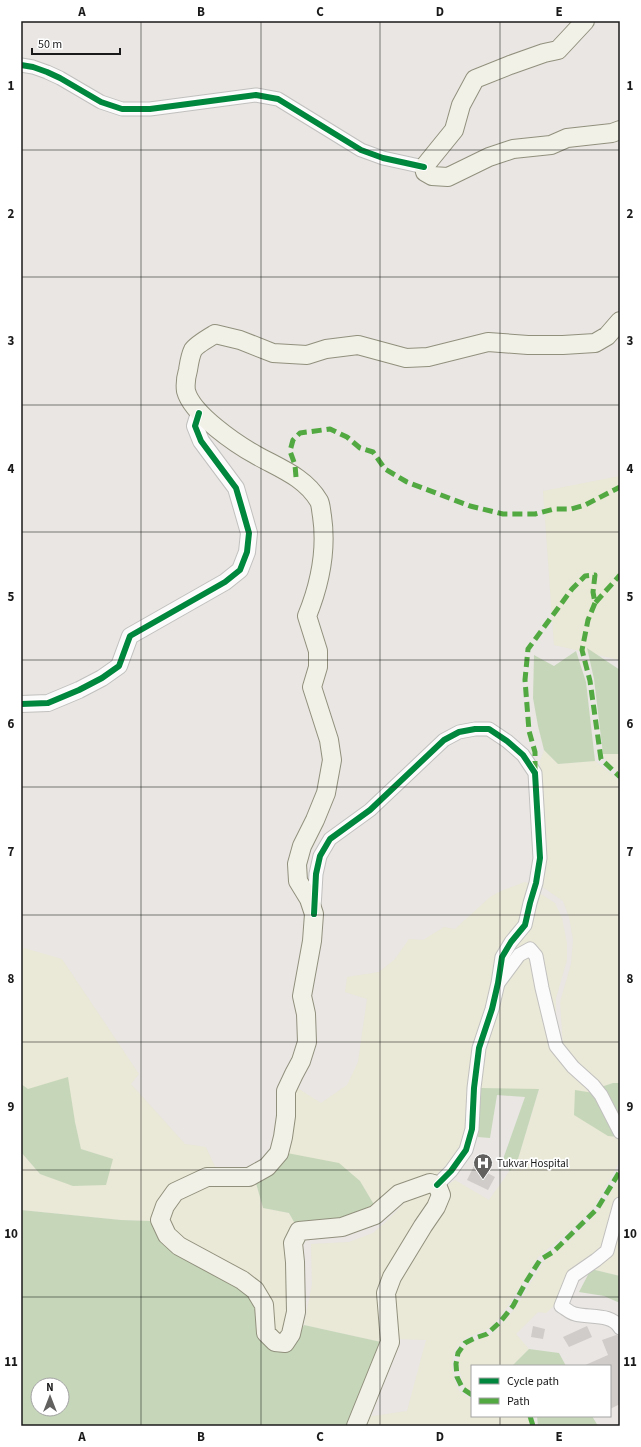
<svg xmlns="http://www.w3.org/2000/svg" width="641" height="1447" font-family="'Source Sans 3',sans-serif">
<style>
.farmland{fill:#eae8d6}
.forest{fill:#c6d7b9;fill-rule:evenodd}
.building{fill:#d0ccca}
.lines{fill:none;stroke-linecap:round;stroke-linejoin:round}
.minor-casing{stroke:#c1c0bf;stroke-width:15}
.tertiary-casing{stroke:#c1c0bf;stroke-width:18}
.secondary-casing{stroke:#91907d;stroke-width:20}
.minor{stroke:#fcfbfb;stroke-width:13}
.tertiary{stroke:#fcfbfb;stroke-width:16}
.secondary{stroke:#f2f1e8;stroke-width:18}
.quiet{stroke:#52a942;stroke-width:5;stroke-dasharray:10 5;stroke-linecap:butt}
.cycleway-casing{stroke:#fff;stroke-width:8}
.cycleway{stroke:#00873e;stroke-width:6}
.grid{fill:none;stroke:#1a1a1a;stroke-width:1;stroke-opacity:0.55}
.labels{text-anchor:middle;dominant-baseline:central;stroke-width:3.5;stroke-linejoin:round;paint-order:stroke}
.poi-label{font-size:11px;fill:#1a1a1a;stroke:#fff;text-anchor:start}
.neatline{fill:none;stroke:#1a1a1a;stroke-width:1.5}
.grid-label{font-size:13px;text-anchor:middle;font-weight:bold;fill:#1a1a1a}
</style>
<rect width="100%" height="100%" fill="#e9e6e3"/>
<g class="farmland">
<polygon points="620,476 620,660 554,645 543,491"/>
<polygon points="544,750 558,764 595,761 620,781 620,1083 613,1083 601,1087 563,1046 560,1002 571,964 573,940 569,917 563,901 541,886 545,853 540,761"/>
<polygon points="603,754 620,754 620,774 604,758"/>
<polygon points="525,882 530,884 521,924 508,939 469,1129 462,1150 436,1179 376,1208 360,1181 287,1153 291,1108 296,1087 321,1103 347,1085 358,1062 367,999 345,992 347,977 379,972 395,959 409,939 423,940 444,927 455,929 490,897 503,890"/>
<polygon points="539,893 555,903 562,918 567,943 567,960 556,998 556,1029 539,950 505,969 509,952"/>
<polygon points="24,948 62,959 139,1074 131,1084 185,1144 206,1147 217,1171 159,1202 150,1221 121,1220 21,1210 21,1152 40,1174 112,1159 81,1149 75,1122 21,1084 21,951"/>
<polygon points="528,954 533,960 553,1048 594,1093 620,1141 620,1161 594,1207 573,1228 538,1257 510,1303 497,1321 486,1330 470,1336 462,1341 455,1350 452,1364 454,1379 459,1391 467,1397 472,1399 472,1416 526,1416 529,1420 530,1426 363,1426 366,1417 407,1411 426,1340 397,1339 394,1283 444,1188 455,1180 489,1200 518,1159 539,1090 481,1088 481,1062 501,986 513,969"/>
<polygon points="620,1176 620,1200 606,1250 595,1259 561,1299 546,1313 538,1312 516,1334 529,1349 512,1366 472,1366 472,1393 470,1392 464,1386 459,1369 459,1359 463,1348 472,1342 491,1335 505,1320 517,1306 544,1261 586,1225 601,1208"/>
<polygon points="256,1183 263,1208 289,1213 298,1229 293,1295 285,1337 275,1334 174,1232 168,1219 172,1203 200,1185"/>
<polygon points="421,1193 431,1193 433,1200 416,1219 386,1271 381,1342 304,1325 312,1284 311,1244 349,1242 373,1233 390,1218 406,1201"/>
<polygon points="620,1222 620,1276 591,1269"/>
</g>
<g class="forest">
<polygon points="587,648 620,670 620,754 603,754 594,679"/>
<polygon points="576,651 586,682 595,761 558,764 544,750 538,726 533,698 534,655 554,666"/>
<polygon points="68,1077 75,1122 81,1149 113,1159 106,1185 73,1186 40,1174 21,1152 21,1084 28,1089"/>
<polygon points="613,1083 620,1083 620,1122 601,1087"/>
<polygon points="481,1088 539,1089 518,1159 510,1171 502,1162 525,1097 497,1095 490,1138 478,1137"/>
<polygon points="575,1090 594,1093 618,1137 608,1136 574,1115"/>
<path d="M287 1153 339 1163 360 1181 376 1208 345 1222 298 1229 289 1213 263 1208 256 1183C274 1175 276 1170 287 1153Z"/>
<path d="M21 1210 121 1220 150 1221 163 1237 255 1298 264 1333 296 1340 304 1325 381 1342 348 1426H21ZM38 1385H62V1409H38Z"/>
<polygon points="591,1269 620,1276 620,1303 604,1296 579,1292"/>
<polygon points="529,1349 559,1353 566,1366 512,1366"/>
<polygon points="537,1416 592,1416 598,1426 538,1426"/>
</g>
<g class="building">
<polygon points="474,1166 495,1177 488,1190 467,1180"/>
<polygon points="533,1326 545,1329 543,1339 531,1337"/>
<polygon points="587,1326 592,1337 569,1347 563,1337"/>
<polygon points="616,1335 620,1336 620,1404 610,1409 610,1366 583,1366 608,1355 602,1340"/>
</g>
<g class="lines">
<g class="minor-casing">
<g id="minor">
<polyline points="21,65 33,67 47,72 60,78 101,102 122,109 150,109 256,95 278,99 361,150 383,158 424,167"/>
<polyline points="314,908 316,874 320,856 330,839 370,810 444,740 459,732 475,729 489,729 507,741 523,755 535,773 540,858 536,883 530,903 525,925 511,942 502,957 498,983 492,1009 479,1048 474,1088 472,1129 466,1150 451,1171 437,1185"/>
<polyline points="499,982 519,955 530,949 536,956 542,988 556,1046 573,1067 593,1085 601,1095 620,1132"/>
<path d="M620 1204 607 1251 596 1260 573 1276 561 1306C565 1308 570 1313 575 1314 589 1318 612 1313 620 1328"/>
</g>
</g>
<g class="tertiary-casing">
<polyline id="tertiary" points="21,704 48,703 79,690 102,678 119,666 130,636 225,582 240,570 247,552 249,533 243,512 236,488 201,441 195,426 199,413"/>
</g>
<g class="secondary-casing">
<g id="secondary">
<polyline points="585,21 558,50 544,53 510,65 475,79 461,105 454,130 424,167 425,172 432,176 448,177 489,157 513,149 551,145 567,138 612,133 620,130"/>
<path d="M356 1426 390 1342 386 1293 392 1277 423 1226 436 1207 441 1195 437 1185 430 1183 399 1194 375 1215 342 1227 299 1231 293 1243 295 1262 296 1312 291 1334 285 1343 275 1342 266 1333 264 1305 255 1290 242 1280 179 1246 167 1235 160 1220 165 1206 175 1192 207 1177H249L267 1167 279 1153 283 1137 286 1116V1091L294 1074 301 1061 307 1042 306 1014 302 996 312 941 314 914 309 899 298 881 297 864 302 846 315 820 326 793 332 760 329 740 312 687 318 667V651L307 616C320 584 327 550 322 516 321 511 321 505 319 501 305 477 279 468 256 455 236 444 192 414 186 391 185 384 186 377 188 370 189 364 190 356 193 350 196 345 210 337 215 334L240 340 273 353 307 355 326 349 358 345 406 358 428 357 488 342 528 345H563L595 343 607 336 620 321"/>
</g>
</g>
<use href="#minor" class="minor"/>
<use href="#tertiary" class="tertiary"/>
<use href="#secondary" class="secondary"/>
<g class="quiet">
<polyline points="296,477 295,465 290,451 293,440 300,433 330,429 347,437 360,448 373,452 385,469 407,482 470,506 503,514 535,514 554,509 571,509 585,505 620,487"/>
<polyline points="595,603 588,620 582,650 590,681 601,759 620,777"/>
<polyline points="535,771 535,752 529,731 525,680 528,649 572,589 585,576 595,575 593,592 595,603 620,575"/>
<polyline points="472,1395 463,1389 457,1377 456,1364 458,1353 465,1343 475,1338 487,1334 500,1322 513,1306 526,1282 540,1260 553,1252 597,1209 620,1171"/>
<polyline points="530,1416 533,1426"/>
</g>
<g class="cycleway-casing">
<g id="cycleway">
<polyline points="21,65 33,67 47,72 60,78 101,102 122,109 150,109 256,95 278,99 361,150 383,158 424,167"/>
<polyline points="21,704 48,703 79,690 102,678 119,666 130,636 225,582 240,570 247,552 249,533 243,512 236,488 201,441 195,426 199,413"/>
<polyline points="314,914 316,874 320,856 330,839 370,810 444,740 459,732 475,729 489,729 507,741 523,755 535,773 540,858 536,883 530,903 525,925 511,942 502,957 498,983 492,1009 479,1048 474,1088 472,1129 466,1150 451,1171 437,1185"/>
</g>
</g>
<use href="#cycleway" class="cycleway"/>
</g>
<path class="grid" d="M141 21V1426M261 21V1426M380 21V1426M500 21V1366M21 150H620M21 277H620M21 405H620M21 532H620M21 660H620M21 787H620M21 915H620M21 1042H620M21 1170H620M21 1297H620M500 1416V1426"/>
<defs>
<g id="hospital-pin" transform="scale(1)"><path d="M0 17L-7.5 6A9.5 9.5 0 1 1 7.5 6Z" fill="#626160" stroke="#fff"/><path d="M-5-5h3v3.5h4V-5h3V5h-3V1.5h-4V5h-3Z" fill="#fff"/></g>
</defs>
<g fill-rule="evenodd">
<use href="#hospital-pin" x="483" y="1163"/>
</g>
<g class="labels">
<g class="poi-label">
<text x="497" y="1163">Tukvar Hospital</text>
</g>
</g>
<rect width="641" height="1447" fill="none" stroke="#ffffff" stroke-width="44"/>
<rect x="471" y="1365" width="140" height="52" fill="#ffffff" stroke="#a3a3a3"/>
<rect x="479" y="1378" width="20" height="6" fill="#00873e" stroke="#a3a3a3"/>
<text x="507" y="1385" font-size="12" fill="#1a1a1a">Cycle path</text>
<rect x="479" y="1398" width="20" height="6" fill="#52a942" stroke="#a3a3a3"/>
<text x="507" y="1405" font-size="12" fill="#1a1a1a">Path</text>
<g transform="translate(50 1397)"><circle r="19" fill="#ffffff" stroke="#a3a3a3"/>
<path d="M0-3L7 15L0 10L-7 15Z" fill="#626160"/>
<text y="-6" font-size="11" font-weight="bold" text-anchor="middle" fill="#1a1a1a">N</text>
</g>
<path d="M32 48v6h88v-6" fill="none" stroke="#1a1a1a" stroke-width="2"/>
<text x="38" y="48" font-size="12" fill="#1a1a1a" stroke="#ffffff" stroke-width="3" paint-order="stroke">50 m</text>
<rect x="22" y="22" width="597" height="1403" class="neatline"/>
<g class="grid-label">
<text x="82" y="16">A</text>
<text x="201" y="16">B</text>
<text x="320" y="16">C</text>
<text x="440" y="16">D</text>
<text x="559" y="16">E</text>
<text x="11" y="90">1</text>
<text x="630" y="90">1</text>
<text x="11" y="218">2</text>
<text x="630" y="218">2</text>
<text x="11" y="345">3</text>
<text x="630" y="345">3</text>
<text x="11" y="473">4</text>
<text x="630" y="473">4</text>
<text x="11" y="601">5</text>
<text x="630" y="601">5</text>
<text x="11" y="728">6</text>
<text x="630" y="728">6</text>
<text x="11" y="856">7</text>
<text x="630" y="856">7</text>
<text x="11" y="983">8</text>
<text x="630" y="983">8</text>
<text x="11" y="1111">9</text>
<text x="630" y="1111">9</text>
<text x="11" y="1238">10</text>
<text x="630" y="1238">10</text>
<text x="11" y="1366">11</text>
<text x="630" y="1366">11</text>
<text x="82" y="1441">A</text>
<text x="201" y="1441">B</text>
<text x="320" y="1441">C</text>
<text x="440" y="1441">D</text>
<text x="559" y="1441">E</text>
</g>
</svg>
